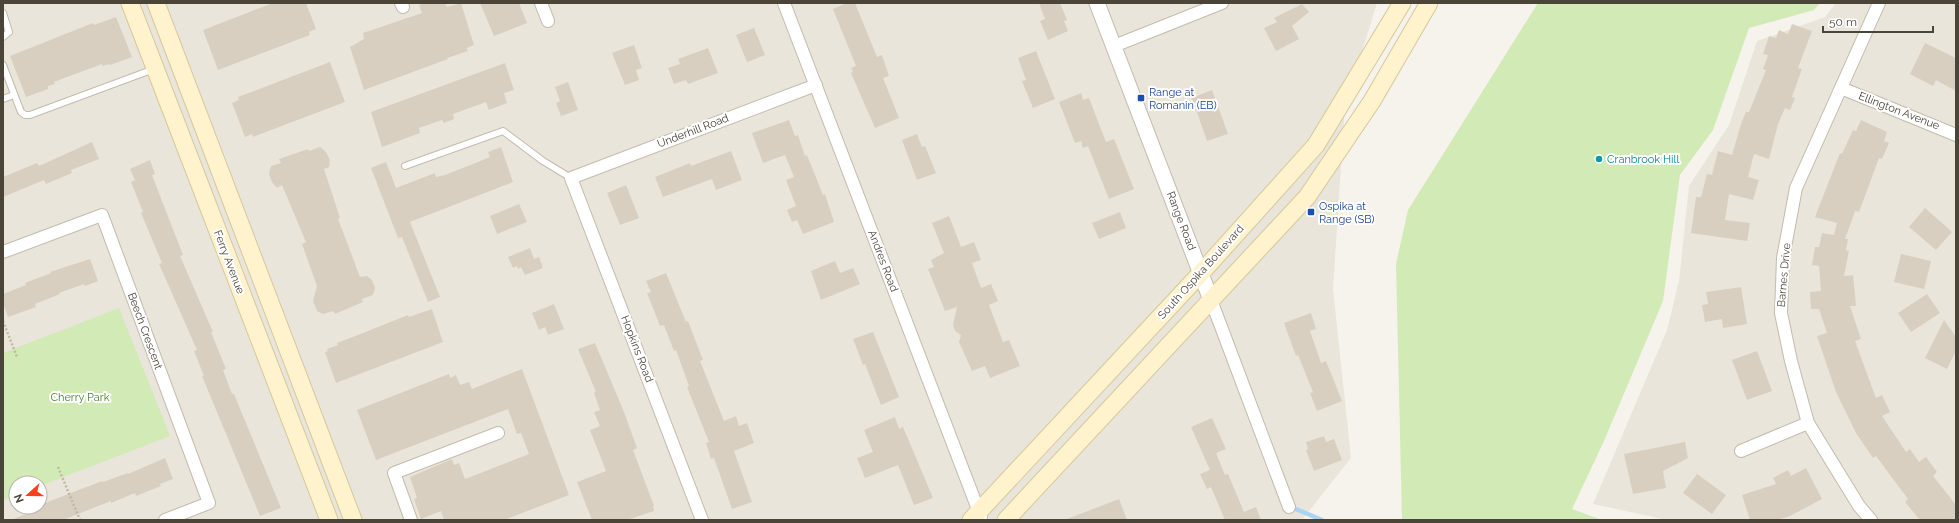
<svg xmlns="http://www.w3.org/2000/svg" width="1959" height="523" font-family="Raleway,sans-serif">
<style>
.residential{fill:#eae5da;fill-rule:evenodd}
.green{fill:#d2eab5}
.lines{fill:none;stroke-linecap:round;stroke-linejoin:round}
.stream{stroke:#a9d4f2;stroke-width:4.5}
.building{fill:#d8cfc1}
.service-casing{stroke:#c2bbae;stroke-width:8}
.minor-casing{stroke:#c2bbae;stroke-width:14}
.tertiary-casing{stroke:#c2bbae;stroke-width:17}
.secondary-casing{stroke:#d6c79b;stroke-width:19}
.path{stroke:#c4b79f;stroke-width:2.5;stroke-dasharray:2 2;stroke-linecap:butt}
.service{stroke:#fff;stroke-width:6}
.minor{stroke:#fff;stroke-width:12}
.tertiary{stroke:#fff;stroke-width:15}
.secondary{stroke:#fff3cd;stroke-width:17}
.transit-dot{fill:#1a4fb4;stroke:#fff;stroke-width:1.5}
.culture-dot{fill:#0f9aa8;stroke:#fff;stroke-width:1.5}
.labels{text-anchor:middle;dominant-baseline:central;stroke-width:4;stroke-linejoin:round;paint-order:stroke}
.transit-label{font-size:11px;fill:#164399;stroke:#fff;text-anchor:start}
.street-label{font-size:11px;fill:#4b4439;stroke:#fff}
.culture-label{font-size:11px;fill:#0d838f;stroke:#fff;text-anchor:start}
.park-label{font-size:11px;fill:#4a7f2a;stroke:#fff}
</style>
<rect width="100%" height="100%" fill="#f6f3ec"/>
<g class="residential">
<path d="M3 3H1377L1345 106 1333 289 1351 458 1302 520H3ZM16 483H40V507H16Z"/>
<polygon points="1836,3 1956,3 1956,520 1667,520 1593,504 1667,330 1679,281 1689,186 1729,125 1757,41 1825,17"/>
</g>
<g class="green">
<polygon points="1538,3 1820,3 1814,10 1749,28 1713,130 1680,175 1663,301 1604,441 1572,509 1602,520 1402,520 1396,264 1408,210"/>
<polygon points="119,308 170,436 40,486 40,483 16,483 16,495 3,500 3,353"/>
</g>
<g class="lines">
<polyline class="stream" points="1291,507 1322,520"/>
</g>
<g class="building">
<polygon points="273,3 306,3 316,29 309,32 310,35 218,70 203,30"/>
<polygon points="426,3 445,3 447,7 461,3 474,45 467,48 468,51 447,58 448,59 364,90 350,47 364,39 363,33 422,13 419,5"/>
<polygon points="480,3 519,3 527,23 494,36"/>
<polygon points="847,3 855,3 877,57 882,55 889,76 883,78 899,118 875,128 851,73 853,72 851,68 856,66 833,9"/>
<polygon points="1039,3 1060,3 1067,20 1064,21 1068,31 1048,40 1040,21 1045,19"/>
<polygon points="1302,4 1309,12 1292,26 1299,39 1276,51 1264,28 1277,22 1274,18"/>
<polygon points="116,17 132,57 110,65 109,64 103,66 102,64 54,82 55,84 48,86 48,89 26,97 10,56 93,23 94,25"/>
<polygon points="1792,24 1812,31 1798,68 1802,69 1792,97 1795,98 1790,110 1785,108 1778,124 1769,159 1754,154 1748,177 1759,180 1753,200 1729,194 1725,220 1750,223 1747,241 1691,233 1696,197 1701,197 1707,174 1712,175 1718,151 1732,155 1742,121 1746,112 1749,112 1766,70 1763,69 1768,55 1763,54 1769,36 1776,38 1779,30 1788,34"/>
<polygon points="754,28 765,55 747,62 736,35"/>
<polygon points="1925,43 1956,58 1956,91 1936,80 1933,86 1910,74"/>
<polygon points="634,45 642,68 636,70 639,80 625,85 612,53"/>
<polygon points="708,48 718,73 688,84 686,80 674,84 668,68 680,64 678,59"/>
<polygon points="1036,51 1055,99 1033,108 1022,81 1026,80 1018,58"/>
<polygon points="330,62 345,102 253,137 252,134 245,137 232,103 239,100 238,97"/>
<polygon points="505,63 514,90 504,93 507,103 489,110 486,102 453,114 454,119 444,123 442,120 419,128 420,133 382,147 371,112"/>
<polygon points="568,82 578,110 561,116 556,103 560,101 555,87"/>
<polygon points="1212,90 1228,134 1207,141 1192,98"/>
<polygon points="1081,93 1083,100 1089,98 1106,142 1114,139 1134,189 1109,199 1088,146 1083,148 1081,141 1075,143 1059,102"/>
<polygon points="789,120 795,136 798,135 805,156 807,155 823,195 825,194 834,222 803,234 797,220 792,222 787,210 796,206 786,180 794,177 785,155 763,163 752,133"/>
<polygon points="1861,120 1887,132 1884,141 1889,143 1882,159 1879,158 1859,212 1855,211 1845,239 1848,239 1846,250 1849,251 1844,276 1853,275 1856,306 1850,306 1861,339 1855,341 1876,398 1882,395 1890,412 1882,416 1906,452 1910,449 1919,462 1926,457 1937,472 1933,476 1956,505 1956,520 1920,520 1905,502 1908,499 1876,456 1873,458 1856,433 1836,392 1817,336 1827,333 1819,309 1811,309 1810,292 1821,291 1819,266 1812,265 1815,247 1819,247 1822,233 1834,235 1837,223 1815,217 1840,153 1842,154 1853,130 1856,131"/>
<polygon points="917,134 922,147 925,146 936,173 917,180 902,140"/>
<polygon points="92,142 99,159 71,170 72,173 46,184 44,180 3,197 3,177 37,163 39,166"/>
<polygon points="320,147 326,152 330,160 329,167 324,169 340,218 338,219 360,277 367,276 372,280 375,288 373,295 362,299 363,302 335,314 333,311 323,314 317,311 313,301 317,286 302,244 306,242 282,185 277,188 272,182 269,174 271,166 281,163 279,159 308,149 309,151"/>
<polygon points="501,147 513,182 410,222 440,297 428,302 402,237 398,238 371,168 386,162 396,188 435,173 436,177 445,175 478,162 490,157 488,152"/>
<polygon points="731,151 742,180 716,190 712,179 663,197 655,177 690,163 691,166"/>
<polygon points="150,160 155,174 152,175 183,255 180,256 213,332 211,332 226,369 223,370 232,394 234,394 281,508 260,516 202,376 204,376 194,351 197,350 159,264 162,263 141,213 143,212 131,182 135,180 130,169"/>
<polygon points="626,185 639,218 620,225 607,193"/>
<polygon points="519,204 527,222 497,234 490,216"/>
<polygon points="1925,208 1952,232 1936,250 1909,227"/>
<polygon points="1120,212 1126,228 1099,239 1092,223"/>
<polygon points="949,216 961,247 974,242 981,260 972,263 981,288 991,284 998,301 989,305 1003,342 1009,340 1020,366 990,378 985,366 972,371 959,342 961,335 955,331 953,325 957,307 945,311 928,269 934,267 931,260 944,253 932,223"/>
<polygon points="530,248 534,259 539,257 543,268 525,275 521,267 518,269 517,266 513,268 508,257"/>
<polygon points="1901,254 1931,261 1924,289 1894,282"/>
<polygon points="90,259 98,281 85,286 84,284 59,293 60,294 35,304 36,307 8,317 3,303 3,294 26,285 25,283 51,273 50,272"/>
<polygon points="835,261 840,273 853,268 860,284 821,300 811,271"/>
<polygon points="666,273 686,322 688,321 703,360 700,361 724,421 736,416 739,426 747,423 754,443 734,451 752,502 732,509 714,458 711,459 706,443 709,442 687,387 689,386 676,350 674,351 664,325 660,326 647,293 651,292 646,281"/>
<polygon points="1741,287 1747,324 1723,328 1722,319 1705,322 1702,305 1708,304 1706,292"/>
<polygon points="1927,294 1940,313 1911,332 1898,313"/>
<polygon points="554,304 564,329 548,335 545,327 539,330 532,313"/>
<polygon points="432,309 443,342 336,383 325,352 328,351 327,349 338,345 337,343 363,333 408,315 409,317"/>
<polygon points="1311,313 1316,329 1310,331 1321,363 1326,361 1342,401 1317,411 1310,393 1313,392 1298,355 1296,356 1284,323"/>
<polygon points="1944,320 1956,337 1956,351 1947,369 1925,358"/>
<polygon points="873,332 899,397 881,405 865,364 863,365 853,339"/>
<polygon points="595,343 624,412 637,448 633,450 654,506 653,506 654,511 627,520 592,520 577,482 606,471 590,430 600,426 594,412 600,410 594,393 596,392 578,349"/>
<polygon points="1757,351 1772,391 1747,400 1732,360"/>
<polygon points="522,369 569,495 504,520 444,520 441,511 421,519 414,499 417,498 410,477 452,459 454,465 459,463 465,479 529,454 521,433 517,434 508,409 376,460 357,410 449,374 450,378 456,375 460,385 469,382 472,389"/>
<polygon points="895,417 899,429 903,427 933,498 914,505 898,465 865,478 857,458 873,452 864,430"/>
<polygon points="1212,418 1226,449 1216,453 1225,475 1228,474 1244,512 1256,507 1261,520 1225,520 1211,487 1207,489 1200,474 1210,470 1191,427"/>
<polygon points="1324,436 1326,442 1334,439 1342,460 1314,471 1306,450 1308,449 1306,442"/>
<polygon points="1685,442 1688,458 1663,471 1666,488 1633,494 1624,454"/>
<polygon points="165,458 173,479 160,484 161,486 136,496 135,493 111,503 111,501 63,520 11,520 40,508 40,505 102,481 103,482 128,473 128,474"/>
<polygon points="1806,468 1822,499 1790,516 1777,520 1750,520 1742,495 1776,484 1773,478 1788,470 1791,476"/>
<polygon points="1697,474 1726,495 1712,514 1683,493"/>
<polygon points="1119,499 1127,520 1068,520 1067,519"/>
</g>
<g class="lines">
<g class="service-casing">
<g id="service">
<polyline points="3,13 9,32 3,37"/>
<polyline points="3,65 21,112 25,115 30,115 154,69"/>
<polyline points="3,99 14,95"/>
<polyline points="405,166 503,131 543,161 571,178"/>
</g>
</g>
<g class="minor-casing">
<g id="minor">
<polyline points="401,3 403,7"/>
<polyline points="541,3 548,21"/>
<polyline points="784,3 981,517"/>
<polyline points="1114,46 1222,3"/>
<polyline points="1841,88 1956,135"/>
<polyline points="3,252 102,215 209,503 165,520"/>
<polyline points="1211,300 1289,507"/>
<polyline points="1741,451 1808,423"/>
<polyline points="411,520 394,473 498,433"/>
<polyline points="702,520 571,178 816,85"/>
<polyline points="1871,520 1859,506 1808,423 1791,361 1781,313 1783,258 1796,188 1879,3"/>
</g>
</g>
<g class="tertiary-casing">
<polyline id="tertiary" points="1097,3 1211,300"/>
</g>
<g class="secondary-casing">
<g id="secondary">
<polyline points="130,3 329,520"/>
<polyline points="156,3 353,520"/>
<polyline points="971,520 1201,273 1316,145 1402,3"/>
<polyline points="1006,520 1307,197 1372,101 1429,3"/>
</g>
</g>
<g class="path">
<polyline points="3,321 17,357"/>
<polyline points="58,467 80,520"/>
</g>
<use href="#service" class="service"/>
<use href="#minor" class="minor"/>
<use href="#tertiary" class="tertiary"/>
<use href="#secondary" class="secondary"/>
</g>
<g class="transit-dot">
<rect x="1137" y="94" width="8" height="8" rx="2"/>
<rect x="1307" y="208" width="8" height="8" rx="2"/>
</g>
<circle class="culture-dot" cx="1599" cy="159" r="4"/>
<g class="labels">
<g class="transit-label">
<text x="1149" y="92">Range at<tspan x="1149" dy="13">Romanin (EB)</tspan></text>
<text x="1319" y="206">Ospika at<tspan x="1319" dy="13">Range (SB)</tspan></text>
</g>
<g class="street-label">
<text transform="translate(1899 111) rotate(21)">Ellington Avenue</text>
<text transform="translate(693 131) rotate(-21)">Underhill Road</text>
<text transform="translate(1181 221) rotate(69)">Range Road</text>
<text transform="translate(883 261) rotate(69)">Andres Road</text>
<text transform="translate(229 262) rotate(69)">Ferry Avenue</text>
<text transform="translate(1201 272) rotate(-48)">South Ospika Boulevard</text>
<text transform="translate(1784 275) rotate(-85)">Barnes Drive</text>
<text transform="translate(145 331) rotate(70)">Beech Crescent</text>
<text transform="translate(637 349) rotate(69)">Hopkins Road</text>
</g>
<g class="culture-label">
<text x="1607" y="159">Cranbrook Hill</text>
</g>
<g class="park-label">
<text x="80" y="397">Cherry Park</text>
</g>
</g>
<rect width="1959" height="523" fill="none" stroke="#4b4439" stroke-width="8"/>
<g transform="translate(28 495) rotate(249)"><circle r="19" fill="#ffffff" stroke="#b7b4b0"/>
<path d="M0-3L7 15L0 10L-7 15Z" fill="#fc3f1d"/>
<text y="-6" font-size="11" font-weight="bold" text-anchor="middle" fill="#4b4439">N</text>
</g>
<path d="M1823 26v6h110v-6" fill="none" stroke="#4b4439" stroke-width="2"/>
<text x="1829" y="26" font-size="12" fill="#4b4439" stroke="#ffffff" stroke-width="3" paint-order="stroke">50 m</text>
</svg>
